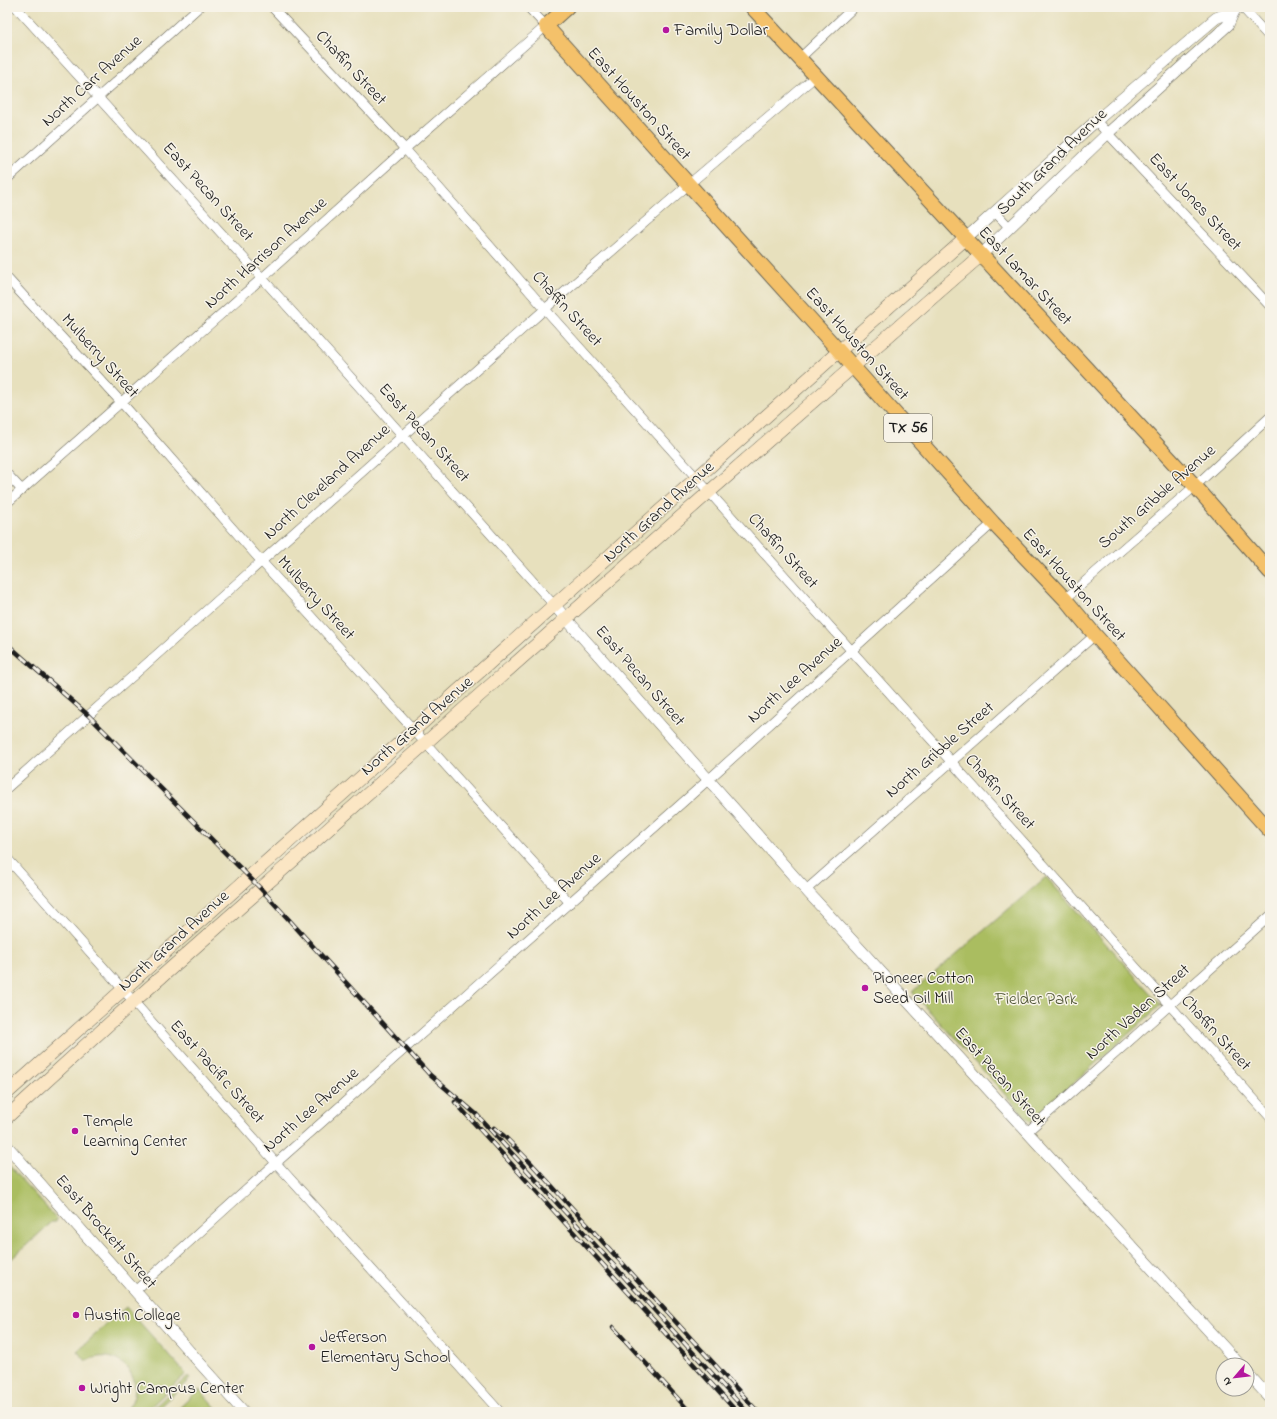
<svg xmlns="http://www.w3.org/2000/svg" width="1277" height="1419" font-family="'Indie Flower',sans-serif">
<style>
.green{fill:#aabd61;stroke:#636c3e}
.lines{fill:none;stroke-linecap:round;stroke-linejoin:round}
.minor-casing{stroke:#636154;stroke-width:10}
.tertiary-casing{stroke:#636154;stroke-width:12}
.secondary-casing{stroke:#636154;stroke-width:14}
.primary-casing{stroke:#636154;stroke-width:16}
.minor{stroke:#fff;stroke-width:9}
.tertiary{stroke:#fff;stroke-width:11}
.secondary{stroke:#fbe6c4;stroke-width:13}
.primary{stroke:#f4c16b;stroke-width:14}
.rail-casing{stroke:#1c1c1c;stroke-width:4.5}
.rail{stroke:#f7f3e8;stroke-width:3;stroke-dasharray:9;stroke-linecap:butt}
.poi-dot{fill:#b5179e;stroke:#f7f3e8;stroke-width:1.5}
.labels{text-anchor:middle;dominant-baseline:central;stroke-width:3;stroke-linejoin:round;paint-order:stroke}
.shield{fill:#f7f3e8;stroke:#5e5c59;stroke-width:1}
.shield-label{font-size:16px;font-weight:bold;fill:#1c1c1c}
.poi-label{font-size:17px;fill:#1c1c1c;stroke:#f7f3e8;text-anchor:start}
.street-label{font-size:17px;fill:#1c1c1c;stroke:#f7f3e8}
.park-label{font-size:17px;fill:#4e5434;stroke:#f7f3e8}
</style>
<rect width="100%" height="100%" fill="#f7f3e8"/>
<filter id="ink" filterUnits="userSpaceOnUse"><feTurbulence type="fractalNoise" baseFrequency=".025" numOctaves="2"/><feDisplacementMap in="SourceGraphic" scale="8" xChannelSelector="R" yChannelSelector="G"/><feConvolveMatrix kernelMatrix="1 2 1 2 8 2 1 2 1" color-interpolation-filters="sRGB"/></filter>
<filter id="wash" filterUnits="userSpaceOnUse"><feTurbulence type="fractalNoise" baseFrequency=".012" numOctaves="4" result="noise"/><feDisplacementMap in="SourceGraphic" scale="16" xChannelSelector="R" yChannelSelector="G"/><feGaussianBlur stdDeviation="0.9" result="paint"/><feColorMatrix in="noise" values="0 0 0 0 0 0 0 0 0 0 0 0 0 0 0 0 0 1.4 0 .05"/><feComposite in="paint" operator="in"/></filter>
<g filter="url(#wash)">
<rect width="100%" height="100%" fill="#e7e0bd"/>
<g class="green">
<polygon points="1046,877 1161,1005 1030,1122 912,992"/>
<polygon points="7,1164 57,1219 56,1222 52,1222 7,1263"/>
<path d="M126 1307 186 1374 145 1412H124C152 1386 121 1343 86 1361L77 1351Z"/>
<polygon points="188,1376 190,1378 188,1381 154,1412 149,1412"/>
<polygon points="200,1390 220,1412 175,1412 195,1393"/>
</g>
</g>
<g filter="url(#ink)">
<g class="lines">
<g class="minor-casing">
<g id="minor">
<polyline points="16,7 262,278 554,605"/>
<polyline points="272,7 405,149 545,309 1270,1117"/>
<polyline points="1242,7 1270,38"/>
<polyline points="799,59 854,7"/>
<polyline points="1096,121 1270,306"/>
<polyline points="7,179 199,7"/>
<polyline points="995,212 1010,228"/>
<polyline points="7,278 121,402 262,562 570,903"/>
<polyline points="7,474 22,490"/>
<polyline points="7,503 262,278 405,149 546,26 528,7"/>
<polyline points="1065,599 1195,486 1270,417"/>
<polyline points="7,788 545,309 688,185 816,76"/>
<polyline points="7,858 276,1163 500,1412"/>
<polyline points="806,890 1095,635"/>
<polyline points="1027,1132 1270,916"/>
<polyline points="135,1291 276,1163 708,780 993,523"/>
</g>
</g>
<g class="tertiary-casing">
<g id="tertiary">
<polyline points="966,238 1096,121 1216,18 1234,11 1238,7"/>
<polyline points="981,255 1108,133 1228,25 1234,11"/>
<polyline points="554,605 806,890 1240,1365"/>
<polyline points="7,1146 135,1291 244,1412"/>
<polyline points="1247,1373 1270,1398"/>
</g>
</g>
<g class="secondary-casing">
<g id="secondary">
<polyline points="7,1093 966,238"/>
<polyline points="7,1117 133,1002 709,492 981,255"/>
</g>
</g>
<g class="primary-casing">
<g id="primary">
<polyline points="567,7 546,26 839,351 993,523 1065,599 1095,635 1270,831"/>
<polyline points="752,7 1195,486 1270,572"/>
</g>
</g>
<use href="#minor" class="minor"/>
<use href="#tertiary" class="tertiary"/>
<use href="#secondary" class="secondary"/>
<use href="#primary" class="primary"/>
<g class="rail-casing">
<g id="rail">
<polyline points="7,644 88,715 261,889 430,1075 476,1114 747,1412"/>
<polyline points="455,1102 737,1412"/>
<polyline points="494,1128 504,1136 530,1162 758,1412"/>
<polyline points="613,1327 690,1412"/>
</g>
</g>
<use href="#rail" class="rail"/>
</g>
</g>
<g class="poi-dot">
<circle cx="666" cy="30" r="4"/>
<circle cx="865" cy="988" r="4"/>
<circle cx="75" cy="1131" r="4"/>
<circle cx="76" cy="1315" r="4"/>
<circle cx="312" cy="1347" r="4"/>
<circle cx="82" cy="1388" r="4"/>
</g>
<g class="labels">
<rect class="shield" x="884" y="414" width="48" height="28" rx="3"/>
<g class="shield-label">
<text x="908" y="428">TX 56</text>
</g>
<g class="poi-label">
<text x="674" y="30">Family Dollar</text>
<text x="873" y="978">Pioneer Cotton<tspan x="873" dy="20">Seed Oil Mill</tspan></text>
<text x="83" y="1121">Temple<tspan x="83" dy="20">Learning Center</tspan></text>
<text x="84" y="1315">Austin College</text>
<text x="320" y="1337">Jefferson<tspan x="320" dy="20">Elementary School</tspan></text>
<text x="90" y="1388">Wright Campus Center</text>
</g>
<g class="street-label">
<text transform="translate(351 68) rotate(47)">Chaffin Street</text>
<text transform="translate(92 81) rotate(-42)">North Carr Avenue</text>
<text transform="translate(639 104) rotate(48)">East Houston Street</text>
<text transform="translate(1052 162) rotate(-44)">South Grand Avenue</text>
<text transform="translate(208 192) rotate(48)">East Pecan Street</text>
<text transform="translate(1195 202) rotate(47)">East Jones Street</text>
<text transform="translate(266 253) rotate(-42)">North Harrison Avenue</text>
<text transform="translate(1025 276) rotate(47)">East Lamar Street</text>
<text transform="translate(567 309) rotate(48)">Chaffin Street</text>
<text transform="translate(857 344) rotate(48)">East Houston Street</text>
<text transform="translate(100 356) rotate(48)">Mulberry Street</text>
<text transform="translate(424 433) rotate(48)">East Pecan Street</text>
<text transform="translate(327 482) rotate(-42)">North Cleveland Avenue</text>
<text transform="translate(1157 497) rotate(-41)">South Gribble Avenue</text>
<text transform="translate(659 512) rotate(-42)">North Grand Avenue</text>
<text transform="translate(783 551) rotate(48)">Chaffin Street</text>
<text transform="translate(1074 585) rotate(48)">East Houston Street</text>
<text transform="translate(316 598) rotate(48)">Mulberry Street</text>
<text transform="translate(640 676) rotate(49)">East Pecan Street</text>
<text transform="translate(795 680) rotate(-42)">North Lee Avenue</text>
<text transform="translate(417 726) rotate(-41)">North Grand Avenue</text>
<text transform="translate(940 750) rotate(-41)">North Gribble Street</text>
<text transform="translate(1000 792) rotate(48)">Chaffin Street</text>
<text transform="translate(554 896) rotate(-42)">North Lee Avenue</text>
<text transform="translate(174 941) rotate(-42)">North Grand Avenue</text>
<text transform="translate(1138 1012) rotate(-42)">North Vaden Street</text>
<text transform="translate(1216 1033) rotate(48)">Chaffin Street</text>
<text transform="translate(217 1072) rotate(48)">East Pacific Street</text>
<text transform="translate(1000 1077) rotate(48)">East Pecan Street</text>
<text transform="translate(311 1110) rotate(-41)">North Lee Avenue</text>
<text transform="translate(106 1232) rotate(49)">East Brockett Street</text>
</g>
<g class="park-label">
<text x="1036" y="999">Fielder Park</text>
</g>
</g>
<rect width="1277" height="1419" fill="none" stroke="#f7f3e8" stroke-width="24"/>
<g transform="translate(1235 1377) rotate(242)"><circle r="19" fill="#f7f3e8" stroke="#9f9d96"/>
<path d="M0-3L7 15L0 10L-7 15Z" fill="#b5179e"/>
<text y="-6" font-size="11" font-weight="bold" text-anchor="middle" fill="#1c1c1c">N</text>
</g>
</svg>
